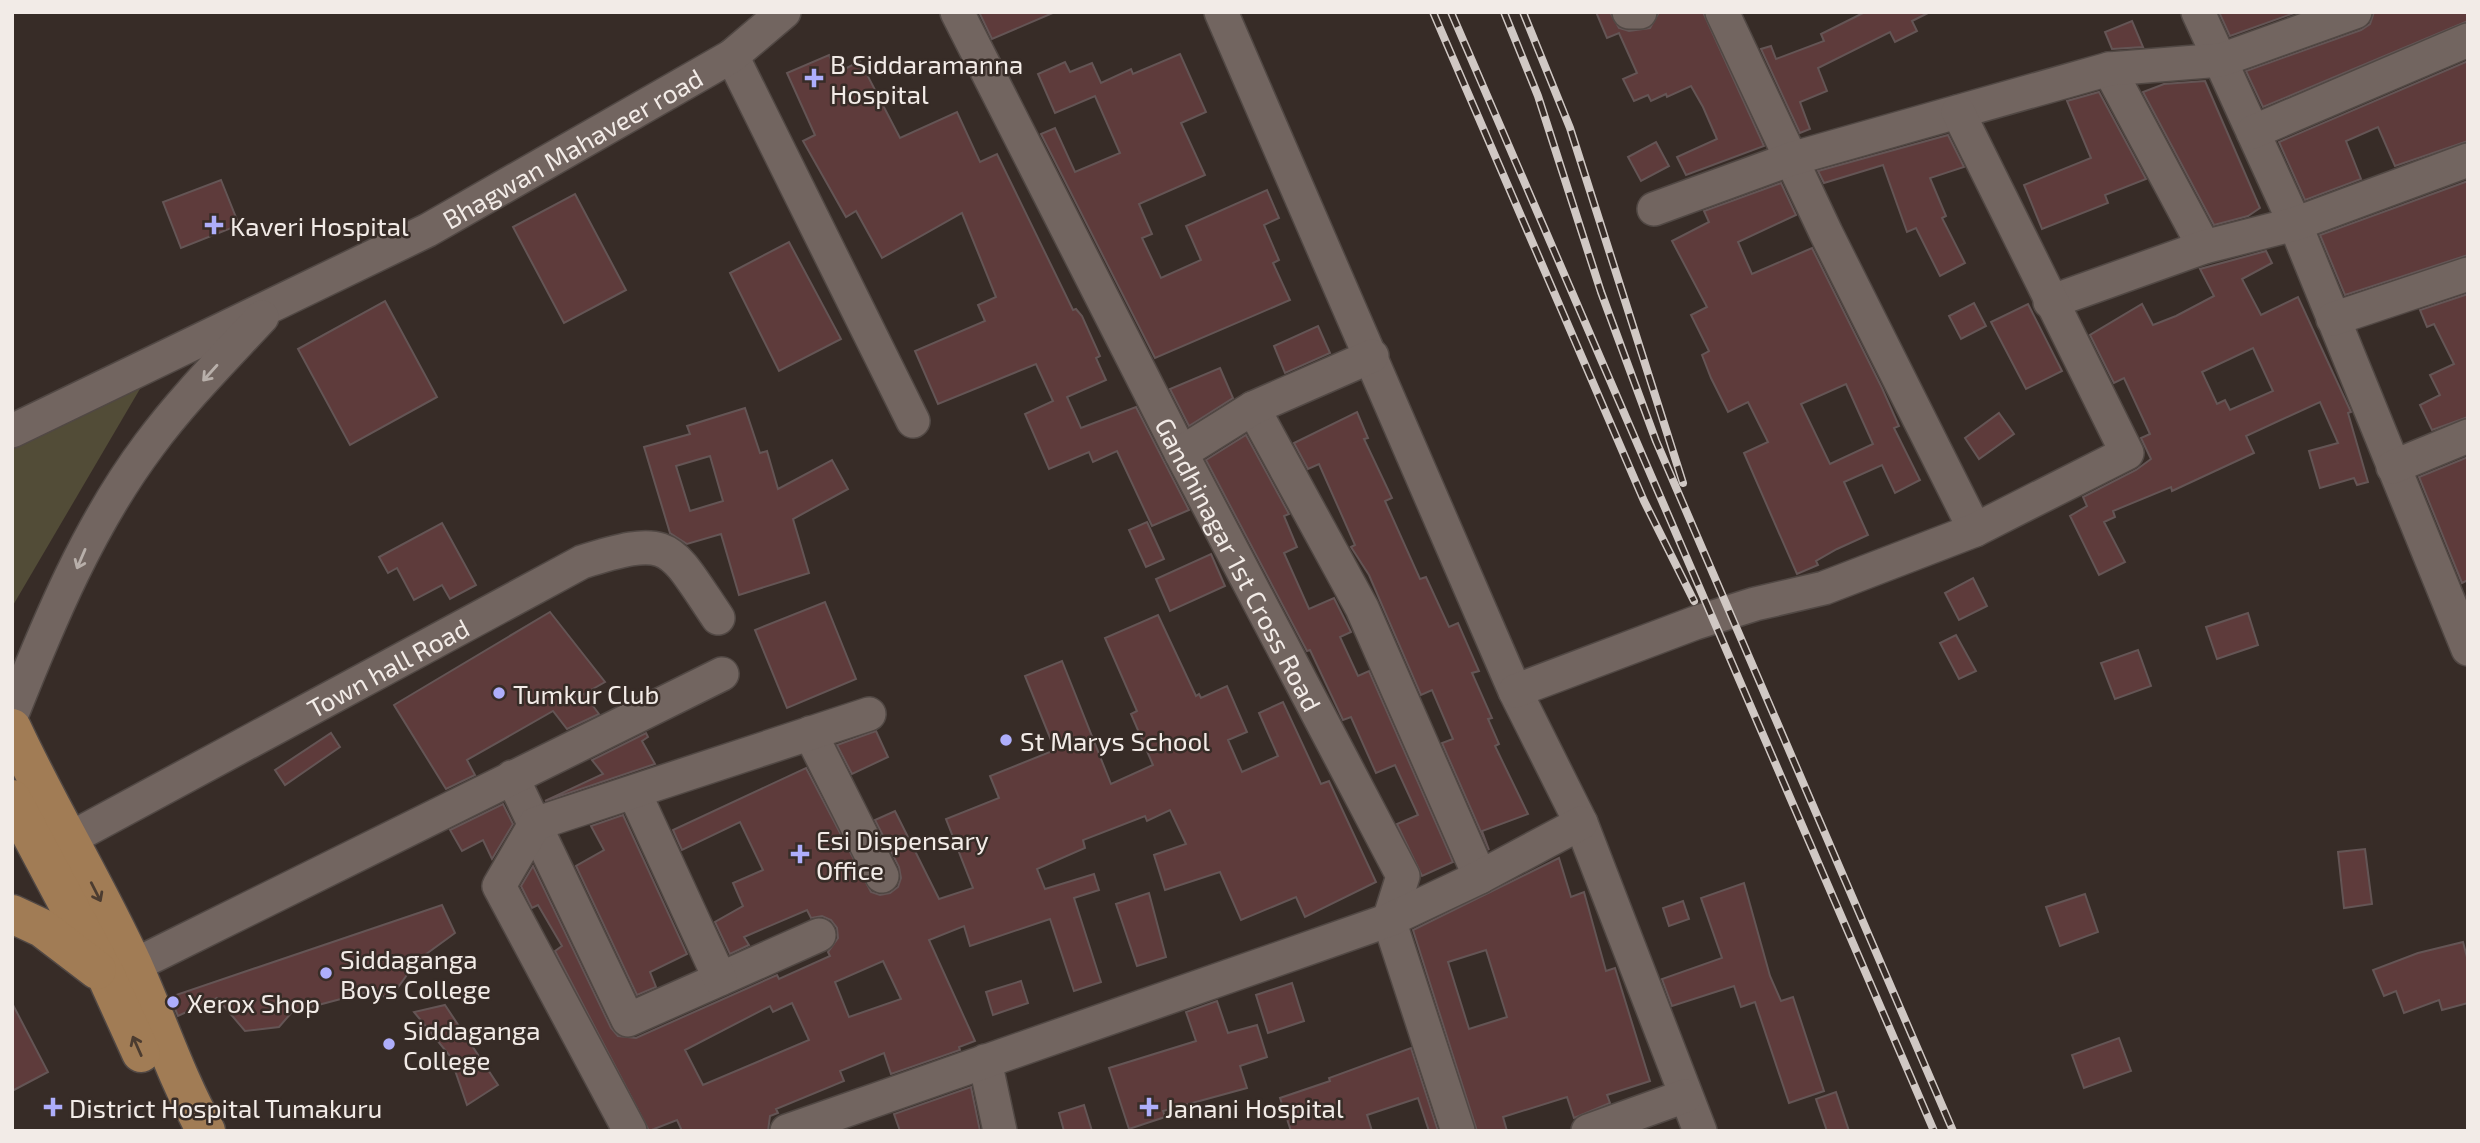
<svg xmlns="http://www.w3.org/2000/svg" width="2480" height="1143" font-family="'Exo 2',sans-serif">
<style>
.green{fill:#524c37}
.building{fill:#5e3b3b;stroke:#645555;stroke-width:2;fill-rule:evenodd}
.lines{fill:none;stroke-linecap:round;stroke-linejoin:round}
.minor-casing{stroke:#514844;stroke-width:36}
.major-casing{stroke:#514844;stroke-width:41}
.minor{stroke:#726560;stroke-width:33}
.major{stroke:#a17c55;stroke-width:38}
.rail-casing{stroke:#d0c8c4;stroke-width:8}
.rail{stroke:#372c27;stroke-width:5;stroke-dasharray:16;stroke-linecap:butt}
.oneway{stroke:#b8afaa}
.oneway2{stroke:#4c3c30}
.poi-dot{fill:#aeaefb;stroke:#372c27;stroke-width:2.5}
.labels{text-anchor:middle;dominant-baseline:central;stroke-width:5;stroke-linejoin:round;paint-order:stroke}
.poi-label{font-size:26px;fill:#f2ebe7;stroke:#372c27;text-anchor:start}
.street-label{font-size:26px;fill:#f2ebe7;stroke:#372c27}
</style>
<rect width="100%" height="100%" fill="#372c27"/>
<polygon class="green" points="144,382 12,607 12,449"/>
<g class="building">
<polygon points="979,12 1055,12 992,39"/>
<polygon points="1596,12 1610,12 1619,28 1629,31 1650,28 1659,12 1703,12 1764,146 1686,175 1677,157 1717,139 1703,107 1691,86 1667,97 1666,94 1651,101 1648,95 1634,101 1623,79 1637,73 1619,33 1607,38"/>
<polygon points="1865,12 1930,12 1912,21 1917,31 1895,42 1890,32 1818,68 1827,91 1800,102 1810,129 1800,133 1761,49 1771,46 1776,59 1824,41 1821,34"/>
<polygon points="2219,12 2297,12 2230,36"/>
<polygon points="2374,12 2468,12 2468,21 2263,107 2246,71 2361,30 2370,24"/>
<polygon points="2132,21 2143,47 2112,49 2105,32"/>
<polygon points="1180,54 1206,112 1181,123 1205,175 1139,204 1152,234 1142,238 1161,278 1201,260 1186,226 1267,190 1279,218 1264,225 1279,260 1273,263 1290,300 1155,358 1041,134 1055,128 1075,172 1120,153 1095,96 1055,113 1038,74 1065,62 1070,72 1092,63 1101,83 1131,69 1133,74"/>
<polygon points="829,55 837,73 860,61 900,138 957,112 980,162 997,154 1073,310 1076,309 1082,316 1100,356 1096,358 1106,380 1067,397 1081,428 1136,407 1189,510 1152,526 1117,451 1093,462 1089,452 1049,469 1025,414 1053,401 1036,364 938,404 915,351 985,321 978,305 996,297 962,213 882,258 856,211 846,217 803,141 815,135 787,73"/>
<polygon points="2468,61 2468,141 2395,166 2378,127 2346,141 2361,179 2305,200 2279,142"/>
<polygon points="2205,81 2260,208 2248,216 2214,225 2143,92 2164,84"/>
<polygon points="2099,92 2146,179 2105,195 2108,203 2042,229 2024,185 2091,158 2067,101"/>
<polygon points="1948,135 1964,167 1930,178 1946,216 1942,218 1965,263 1940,276 1916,228 1907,232 1883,165 1824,183 1818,171"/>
<polygon points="1656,142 1669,166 1641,181 1628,157"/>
<polygon points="221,180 239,225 181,248 163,202"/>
<polygon points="2468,181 2468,255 2345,295 2320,235"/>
<path d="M1781 183 1796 215 1738 242 1752 274 1812 248 1882 388 1899 426 1894 428 1920 480 1895 493 1882 465 1844 482 1868 535 1837 549 1816 561 1818 565 1797 574 1744 453 1768 442 1748 402 1728 412 1711 378 1702 355 1709 351 1691 315 1707 307 1672 241 1709 222 1704 211ZM1846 384 1873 444 1830 464 1801 404Z"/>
<polygon points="575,194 626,290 564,323 513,227"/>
<polygon points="789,242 841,339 779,371 730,273"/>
<path d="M2266 251 2272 263 2242 279 2261 315 2298 297 2351 412 2348 413 2368 482 2357 485 2354 478 2320 488 2309 451 2338 443 2320 402 2246 436 2254 453 2172 491 2171 487 2113 511 2115 517 2104 522 2125 562 2099 575 2070 516 2087 506 2083 497 2136 470 2151 459 2141 438 2150 434 2124 378 2114 383 2090 335 2142 304 2153 325 2176 316 2214 296 2200 269ZM2253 348 2273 391 2230 410 2225 400 2217 404 2202 372Z"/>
<polygon points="2468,294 2468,417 2432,430 2420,405 2440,395 2430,375 2454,364 2434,324 2427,327 2420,310"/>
<polygon points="385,301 437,397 350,445 298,349"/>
<polygon points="1974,303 1986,326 1961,339 1949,316"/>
<polygon points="2028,304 2062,371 2026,389 1991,322"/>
<polygon points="1318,326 1330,353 1285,373 1274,346"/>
<polygon points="1220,368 1233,398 1189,426 1170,389"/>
<path d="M745 408 760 453 767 451 778 489 832 460 848 489 793 519 809 573 739 595 721 534 687 544 670 533 644 447 690 434 687 426ZM710 456 723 501 690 511 676 466Z"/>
<polygon points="1357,412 1368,438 1364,439 1392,498 1385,501 1420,579 1426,577 1449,627 1458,623 1479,671 1472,673 1492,718 1488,719 1499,744 1495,746 1528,814 1482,831 1489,850 1442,743 1453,739 1432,690 1421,695 1369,575 1351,547 1355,545 1319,464 1308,469 1294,443"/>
<polygon points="1999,413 2014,434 1979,459 1965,438"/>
<polygon points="1246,435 1289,514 1284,516 1297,547 1284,553 1309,609 1334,598 1351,632 1340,637 1358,676 1369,671 1453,862 1422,876 1397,824 1418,815 1395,765 1376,773 1351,717 1343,720 1310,650 1307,651 1206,460"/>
<polygon points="2468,457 2468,580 2462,583 2419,477"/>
<polygon points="1147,522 1164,559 1146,567 1129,530"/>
<polygon points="442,523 476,585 450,599 442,585 414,600 397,568 388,573 379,557"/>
<polygon points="1211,554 1225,586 1170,611 1156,579"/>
<polygon points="1973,578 1987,606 1959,620 1945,593"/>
<polygon points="825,602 856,679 787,708 755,630"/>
<polygon points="550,612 605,682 584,694 599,714 567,729 553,711 467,760 475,775 446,789 394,705"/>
<polygon points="2248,613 2258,645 2217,659 2206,627"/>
<path d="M1158 615 1196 696 1199 694 1201 698 1227 686 1247 732 1228 740 1242 772 1278 756 1259 713 1283 702 1321 784 1329 781 1376 882 1305 917 1296 897 1241 920 1220 872 1165 890 1154 855 1186 844 1170 810 1147 821 1145 816 1083 840 1085 848 1037 869 1045 889 1094 874 1099 890 1074 898 1101 982 1074 991 1050 919 970 946 964 926 929 940 975 1041 959 1047 960 1050 891 1074 884 1053 840 1071 844 1081 776 1109 778 1113 770 1116 768 1131H682L677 1120 649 1131 555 951 562 946 538 905 532 908 521 886 533 866 611 1028 618 1036 636 1038 777 975 779 979 830 956 828 952 838 938 837 928 831 920 822 916 811 918 807 910 744 937 749 945 730 954 715 922 743 906 733 883 763 870 740 822 682 850 673 830 806 768 871 892 880 895 890 893 898 887 901 878 899 867 875 820 895 811 939 899 973 888 946 819 999 798 990 776 1055 750 1025 676 1062 661 1111 784 1153 765 1131 714 1137 711 1105 638ZM883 961 901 999 849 1017 835 982ZM792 1003 809 1040 703 1085 685 1050 770 1006 773 1012Z"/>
<polygon points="1956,635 1976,671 1959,679 1940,643"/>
<polygon points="2138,650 2151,686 2115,699 2101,663"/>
<polygon points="876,731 888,757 852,774 837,745"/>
<polygon points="331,733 340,747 285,785 275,770"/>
<polygon points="646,733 648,737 642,741 655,764 545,801 603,774 592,760"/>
<polygon points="503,804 513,824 492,859 483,840 462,851 450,830"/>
<polygon points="623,815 687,954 650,972 656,987 637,995 576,866 604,850 591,826"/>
<polygon points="2365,849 2372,904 2344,908 2338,852"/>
<path d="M1559 858 1571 897 1584 892 1606 971 1615 968 1650 1081 1607 1095 1610 1103 1574 1118 1567 1097 1503 1117 1507 1131H1477L1413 930ZM1486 950 1507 1017 1469 1029 1448 962Z"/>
<polygon points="1744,883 1770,976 1781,1001 1793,997 1824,1091 1789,1103 1755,1002 1741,1007 1734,986 1672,1006 1662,979 1722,958 1701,898"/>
<polygon points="1149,893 1166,957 1137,966 1116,904"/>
<polygon points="2085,894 2098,932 2060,946 2046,907"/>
<polygon points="1683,901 1689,919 1669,926 1663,908"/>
<polygon points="442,905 455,933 418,960 390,998 367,992 292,1012 279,1027 245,1031 217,998 178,1016 170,997"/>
<polygon points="2463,942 2468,961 2468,1003 2442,1010 2439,1000 2404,1013 2396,991 2384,996 2373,970 2418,953"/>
<polygon points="1021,981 1028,1003 993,1015 986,992"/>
<polygon points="1292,983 1304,1021 1268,1033 1256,995"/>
<polygon points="1217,1001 1228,1033 1257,1025 1267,1057 1240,1066 1247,1088 1163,1111 1165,1117 1129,1129 1109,1068 1196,1041 1186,1012"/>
<polygon points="12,1003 48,1072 12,1091"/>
<polygon points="445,1005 498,1085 467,1105 450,1056 414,1012"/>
<polygon points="2119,1038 2131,1071 2084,1088 2072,1055"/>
<polygon points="1411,1048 1438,1131 1429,1131 1418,1098 1367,1115 1372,1131 1291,1131 1280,1098 1330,1081 1329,1078"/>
<polygon points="971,1087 980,1131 900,1131 894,1114"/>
<polygon points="1836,1092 1849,1131 1827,1131 1816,1099"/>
<polygon points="1084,1105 1092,1131 1064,1131 1059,1113"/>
</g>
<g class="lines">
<g class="minor-casing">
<g id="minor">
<path id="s1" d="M957 12 1181 453 1403 876 1389 920 1458 1131"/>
<polyline points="1221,12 1515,691 1581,823 1700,1131"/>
<polyline points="1629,12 1640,12"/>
<polyline points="1722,12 1826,233 1975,530"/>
<polyline points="2198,12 2295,224 2468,649"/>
<polyline points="732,56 913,421"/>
<polyline points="2109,69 2204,247"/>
<polyline points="2253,132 2468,40"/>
<polyline points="1654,209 1791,159 2109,69 2221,60 2355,12"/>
<polyline points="2050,302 2204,247 2295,224 2468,160"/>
<polyline points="2333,319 2468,274"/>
<polyline points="1253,408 1362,608 1480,877"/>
<path id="s2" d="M12 431 428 230 732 56 784 12"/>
<polyline points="1181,453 1253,408 1372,356"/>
<polyline points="2393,467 2468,436"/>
<polyline points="1515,691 1695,623 1755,604 1824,588 1975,530 2127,453 1958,112"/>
<path d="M12 714C49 621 89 525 149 445 183 399 224 358 262 317"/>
<polyline points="810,733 882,876"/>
<polyline points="512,777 628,1020 819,935"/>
<polyline points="634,792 720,979"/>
<path id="s3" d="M47 851 582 562C672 534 668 544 718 618"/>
<polyline points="133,966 722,674"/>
<polyline points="985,1061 1000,1131"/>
<polyline points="630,1131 499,886 535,824 869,714"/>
<polyline points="787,1131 1389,920 1480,877 1581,823"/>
<polyline points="1588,1131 1685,1096"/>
</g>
</g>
<g class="major-casing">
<g id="major">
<path d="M12 728C49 808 96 884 133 965 158 1021 176 1077 206 1131"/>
<polyline points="12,799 107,978 141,1053"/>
<polyline points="12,914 42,928 97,970"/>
</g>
</g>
<use href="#minor" class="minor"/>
<use href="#major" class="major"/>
<g class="rail-casing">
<g id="rail">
<polyline points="1433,12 1644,501 1694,601"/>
<polyline points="1451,12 1934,1131"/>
<polyline points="1504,12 1538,96 1601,292 1656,441 1953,1131"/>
<polyline points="1523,12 1570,128 1683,483"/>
</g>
</g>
<use href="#rail" class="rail"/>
</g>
<defs><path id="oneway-shaft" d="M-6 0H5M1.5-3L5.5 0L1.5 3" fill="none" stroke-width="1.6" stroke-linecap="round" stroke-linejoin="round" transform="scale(1.75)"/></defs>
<g class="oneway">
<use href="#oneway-shaft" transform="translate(210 373) rotate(132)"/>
<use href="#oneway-shaft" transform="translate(81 559) rotate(113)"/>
</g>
<g class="oneway2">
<use href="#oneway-shaft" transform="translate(96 892) rotate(63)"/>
<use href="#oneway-shaft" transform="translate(137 1046) rotate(-114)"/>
</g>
<g class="poi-dot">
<path d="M810.5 67.5h7v7h7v7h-7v7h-7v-7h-7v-7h7z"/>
<path d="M210.5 214.5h7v7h7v7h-7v7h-7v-7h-7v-7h7z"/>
<circle cx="499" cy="693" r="7"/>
<circle cx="1006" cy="740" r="7"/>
<path d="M796.5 843.5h7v7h7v7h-7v7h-7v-7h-7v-7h7z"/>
<circle cx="326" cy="973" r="7"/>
<circle cx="173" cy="1002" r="7"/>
<circle cx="389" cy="1044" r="7"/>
<path d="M49.5 1096.5h7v7h7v7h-7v7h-7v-7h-7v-7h7z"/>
<path d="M1145.5 1096.5h7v7h7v7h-7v7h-7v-7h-7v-7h7z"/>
</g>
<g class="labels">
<g class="poi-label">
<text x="830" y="63">B Siddaramanna<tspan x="830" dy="30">Hospital</tspan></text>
<text x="230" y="225">Kaveri Hospital</text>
<text x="513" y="693">Tumkur Club</text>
<text x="1020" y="740">St Marys School</text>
<text x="816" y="839">Esi Dispensary<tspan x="816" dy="30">Office</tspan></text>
<text x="340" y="958">Siddaganga<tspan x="340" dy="30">Boys College</tspan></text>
<text x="187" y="1002">Xerox Shop</text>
<text x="403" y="1029">Siddaganga<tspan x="403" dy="30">College</tspan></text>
<text x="69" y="1107">District Hospital Tumakuru</text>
<text x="1165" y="1107">Janani Hospital</text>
</g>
<g class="street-label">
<text stroke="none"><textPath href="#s2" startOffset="628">Bhagwan Mahaveer road</textPath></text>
<text stroke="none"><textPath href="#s1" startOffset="620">Gandhinagar 1st Cross Road</textPath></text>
<text stroke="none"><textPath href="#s3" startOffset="387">Town hall Road</textPath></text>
</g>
</g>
<rect width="2480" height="1143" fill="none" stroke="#f2ebe7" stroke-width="28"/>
</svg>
